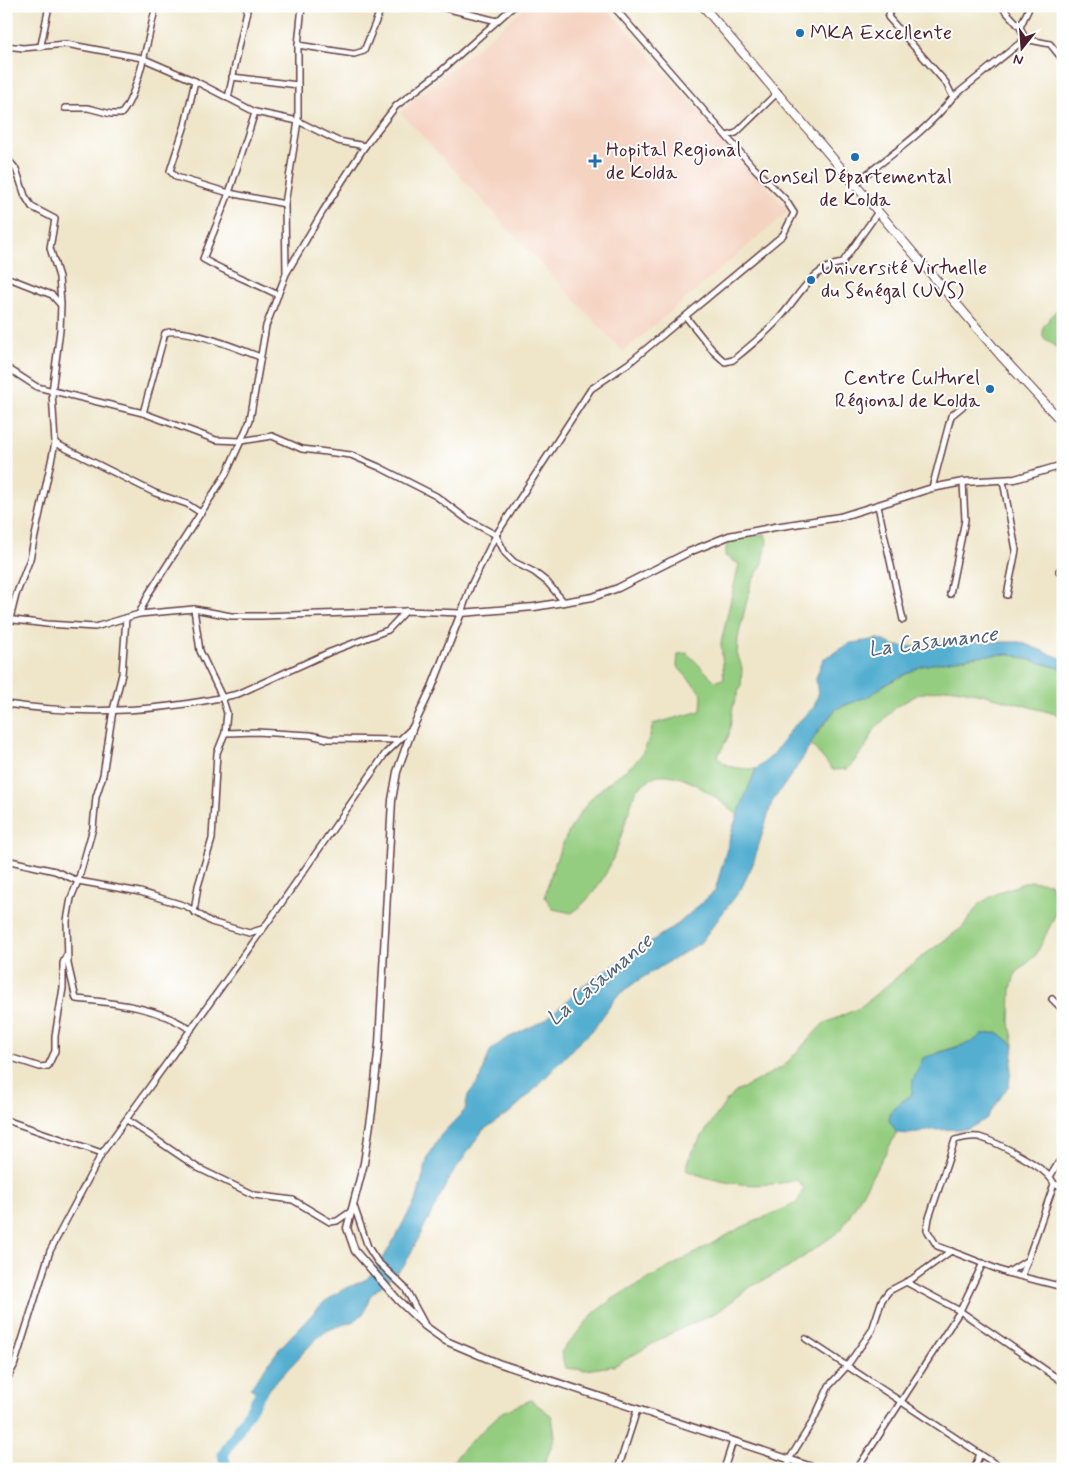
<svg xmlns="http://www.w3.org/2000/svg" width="1069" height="1475" font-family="Mynerve,sans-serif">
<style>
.built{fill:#f5d3c1}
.green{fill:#94cd80;stroke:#6f7656}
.water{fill:#52aed0;stroke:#4e667e}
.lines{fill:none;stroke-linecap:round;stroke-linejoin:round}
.river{stroke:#52aed0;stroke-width:11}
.minor-casing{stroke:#633d43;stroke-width:8}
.tertiary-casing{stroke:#633d43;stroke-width:9}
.primary-casing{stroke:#633d43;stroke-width:10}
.minor{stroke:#fff;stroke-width:5}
.tertiary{stroke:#fff;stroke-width:6}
.primary{stroke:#fff;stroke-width:8}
.poi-dot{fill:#1f6fb2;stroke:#fff;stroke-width:2}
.labels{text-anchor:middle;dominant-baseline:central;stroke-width:4;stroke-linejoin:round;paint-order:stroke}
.poi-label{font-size:20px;fill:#4a1f2b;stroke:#fff;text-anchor:start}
.water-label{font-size:21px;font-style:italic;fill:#4e5f75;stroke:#fff}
</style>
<rect width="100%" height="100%" fill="#fff"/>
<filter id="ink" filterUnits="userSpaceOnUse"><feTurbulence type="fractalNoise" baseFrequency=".02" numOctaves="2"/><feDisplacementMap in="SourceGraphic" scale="10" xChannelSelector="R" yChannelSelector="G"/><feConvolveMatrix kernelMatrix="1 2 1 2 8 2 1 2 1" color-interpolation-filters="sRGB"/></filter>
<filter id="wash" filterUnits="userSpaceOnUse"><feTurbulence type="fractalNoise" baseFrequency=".0096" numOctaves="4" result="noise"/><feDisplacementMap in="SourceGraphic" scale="20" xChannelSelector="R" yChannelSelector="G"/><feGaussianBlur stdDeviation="1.12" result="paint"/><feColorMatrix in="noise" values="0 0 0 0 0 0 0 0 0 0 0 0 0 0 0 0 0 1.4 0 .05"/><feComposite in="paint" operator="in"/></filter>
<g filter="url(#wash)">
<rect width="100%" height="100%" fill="#efe6ca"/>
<polygon class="built" points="527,6 605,6 789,211 623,352 400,112"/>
<g class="green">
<polygon points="1063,302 1063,353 1043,337 1043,327"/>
<path d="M765 534 767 541 763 563 751 583 738 638 737 653 742 668 741 685 733 706 729 735 718 756C725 770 741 768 756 769L738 815C717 799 687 772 659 775 652 776 642 785 636 789 620 835 613 883 572 913L553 909 545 897C553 862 568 825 592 798 619 767 643 773 653 724L701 711 702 694 677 666 678 654 687 653 715 681 724 679 721 643 739 564 725 556 727 544 741 537Z"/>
<polygon points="1009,654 1063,669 1063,716 982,694 949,688 919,694 897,706 874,730 865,748 848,769 833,770 810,743 836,709 871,695 884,685 921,666 976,656"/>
<path d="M1030 881 1050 883 1060 905 1036 955 1016 973 1011 988 1010 1023 1014 1045 999 1033 983 1034 972 1042 939 1052 913 1080 912 1094 892 1109 889 1120 897 1133 841 1230 788 1268 750 1287 719 1311 668 1335 614 1366 584 1370 565 1368 561 1352 594 1313 614 1298 740 1228 797 1203 804 1188 797 1180C759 1189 721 1185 686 1170L692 1151 727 1100 736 1092 784 1066 823 1024 859 1008 924 955 963 927 979 904 999 892Z"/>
<polygon points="531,1400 552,1416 555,1437 542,1469 446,1469 466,1446 502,1412"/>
</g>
<g class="water">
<polygon points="879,639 896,646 933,648 944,642 1020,642 1063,659 1063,669 1009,654 976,656 922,666 884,685 871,695 836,709 820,728 801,761 772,802 753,864 741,889 700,943 637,981 617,996 593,1030 575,1046 530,1094 509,1113 483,1130 449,1179 404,1266 370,1296 364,1313 354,1321 328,1330 315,1340 263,1396 250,1388 280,1348 323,1303 340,1291 367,1279 384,1257 417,1198 428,1157 441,1135 465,1110 468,1095 481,1078 490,1051 504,1040 545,1020 588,982 678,924 715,891 733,827 756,769 773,755 792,728 814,707 818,695 816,678 823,659 851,643"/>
<polygon points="999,1033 1014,1045 1009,1085 986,1119 968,1129 930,1130 909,1134 897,1133 889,1120 892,1109 912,1094 913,1080 923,1058 972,1042 983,1034"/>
</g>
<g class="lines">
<polyline class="river" points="227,1469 223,1455 267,1382"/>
</g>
</g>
<g filter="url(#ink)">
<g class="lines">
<g class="minor-casing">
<g id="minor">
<polyline points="437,6 497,21"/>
<polyline points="1001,6 1020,27 1025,39 1050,44 1063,60"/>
<polyline points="1020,27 1030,6"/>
<polyline points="41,45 49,6"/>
<polyline points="298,45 354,54 364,51 382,6"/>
<polyline points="6,46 23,48 66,44 142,58 195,81 255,112 298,121 338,141 365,146"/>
<polyline points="232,77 298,85"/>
<polyline points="195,81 185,125 170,171 176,177 229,193 285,204"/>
<polyline points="953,97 1025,39"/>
<polyline points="228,98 248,6"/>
<path d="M65 108H88L111 114H121C138 96 149 33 156 6"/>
<path d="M255 112 229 193 203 259C227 273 253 282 278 295"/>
<polyline points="727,136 736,133 778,92"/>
<polyline points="6,157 16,169 25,196 32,207 55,219 50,248 59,277 61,304 60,330 52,392 55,443 30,559 16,595 10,619"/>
<path d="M854 184C888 157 927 131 953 97L946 83 888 17 892 6"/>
<polyline points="286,272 285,204 298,121 298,45 302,6"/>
<polyline points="6,277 52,295 60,304"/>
<path d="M686 317 714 352 725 362 733 360C748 348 764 335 777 321 797 300 811 267 842 263L878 212"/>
<polyline points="6,367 37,387 143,413 216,440 241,441 272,436 302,449 351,455 379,467 436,496 468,520 496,535 505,553 514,562 534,572 547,582 564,602"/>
<path d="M143 413 165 333C183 326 240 349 260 357"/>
<polyline points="55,443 155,493 187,504 201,513"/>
<polyline points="1003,481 1016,550 1007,595"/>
<polyline points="932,488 951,416 963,406"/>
<polyline points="878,506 903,620"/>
<polyline points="1059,571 1063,571"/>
<polyline points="950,594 965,520 963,482"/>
<polyline points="139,614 149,593 226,474 241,441 250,420 266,326 286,274 323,211 365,146 396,106 440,72 514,6"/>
<path d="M126 618 122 674 113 710 103 775 96 797 93 828 78 881 71 898 67 921 68 964 76 999C115 1003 159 1007 191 1030"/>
<polyline points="6,619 47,624 95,627 139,614 194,609 231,616 262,616 407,611 461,613 471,585 496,535 591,389 629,363 783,235 794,213 785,199 753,167 613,6"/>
<path d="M6 704C86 716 160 712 238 694L330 652 388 630 406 611"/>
<polyline points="225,733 256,732 310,735 328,739 399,740"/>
<polyline points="6,860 55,871 78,881 140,892 186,906 211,922 249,933 262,929"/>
<polyline points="194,912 198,886 212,839 217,753 225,733 227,713 222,697 200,651 194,609"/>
<polyline points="1052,999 1063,1010"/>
<polyline points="6,1056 40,1067 48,1066 55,1051 55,1036 63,988 63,963 66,956"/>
<polyline points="6,1120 102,1153"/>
<polyline points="127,1120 198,1168 254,1195 293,1200 330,1222 337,1221 353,1210"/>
<polyline points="1051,1175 1063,1155"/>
<polyline points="1054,1184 1063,1186"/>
<polyline points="354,1206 368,1247 377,1261 405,1288 424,1323"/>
<path d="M951 1251 937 1246 927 1230 929 1218 955 1140C962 1138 971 1136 979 1137 996 1142 1048 1167 1054 1184L1022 1276"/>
<polyline points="1007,1273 1028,1260"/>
<polyline points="906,1282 960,1311 1063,1382"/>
<polyline points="806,1339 1003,1469"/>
<polyline points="6,1381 14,1366 50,1251 102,1153 278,908 385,754 413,727"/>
<polyline points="618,1469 637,1410"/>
<polyline points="724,1469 733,1441"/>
<polyline points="787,1469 790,1458 813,1421 829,1386 847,1366 872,1330 882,1300 889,1291 912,1279 951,1251 1007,1273 1063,1287"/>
<polyline points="857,1469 960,1311 983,1263"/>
<polyline points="974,1469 980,1454"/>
</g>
</g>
<g class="tertiary-casing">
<polyline id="tertiary" points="818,1469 498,1363 446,1341 425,1326 398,1300 355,1251 347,1228 364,1163 372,1111 379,1044 392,800 397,772 413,727 432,687 461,613 534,607 593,597 618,588 689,552 729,536 775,527 840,517 932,488 963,482 1015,479 1063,465"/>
</g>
<g class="primary-casing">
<polyline id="primary" points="703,6 1001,356 1063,423"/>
</g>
<use href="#minor" class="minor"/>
<use href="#tertiary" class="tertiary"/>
<use href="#primary" class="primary"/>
</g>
</g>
<g class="poi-dot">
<circle cx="800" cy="33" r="5"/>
<circle cx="855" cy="157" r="5"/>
<path d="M592.5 153.5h5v5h5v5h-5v5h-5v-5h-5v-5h5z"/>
<circle cx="811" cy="280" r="5"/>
<circle cx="990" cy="389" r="5"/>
</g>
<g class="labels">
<g class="poi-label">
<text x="810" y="33">MKA Excellente</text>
<text x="606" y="150">Hopital Regional<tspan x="606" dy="23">de Kolda</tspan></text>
<text x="855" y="177" text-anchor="middle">Conseil Départemental<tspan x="855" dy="23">de Kolda</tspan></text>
<text x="821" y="268">Université Virtuelle<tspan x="821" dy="23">du Sénégal (UVS)</tspan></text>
<text x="980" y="378" text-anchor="end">Centre Culturel<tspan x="980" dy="23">Régional de Kolda</tspan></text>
</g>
<g class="water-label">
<text transform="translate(933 642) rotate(-7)">La Casamance</text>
<text transform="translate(600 980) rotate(-40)">La Casamance</text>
</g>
</g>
<rect width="1069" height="1475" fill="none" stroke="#fff" stroke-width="25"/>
<g transform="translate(1022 48) rotate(197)" stroke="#ffffff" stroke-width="4" paint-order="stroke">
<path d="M0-4L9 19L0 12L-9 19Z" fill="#4a1f2b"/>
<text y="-8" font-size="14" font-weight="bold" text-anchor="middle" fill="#4a1f2b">N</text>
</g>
</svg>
